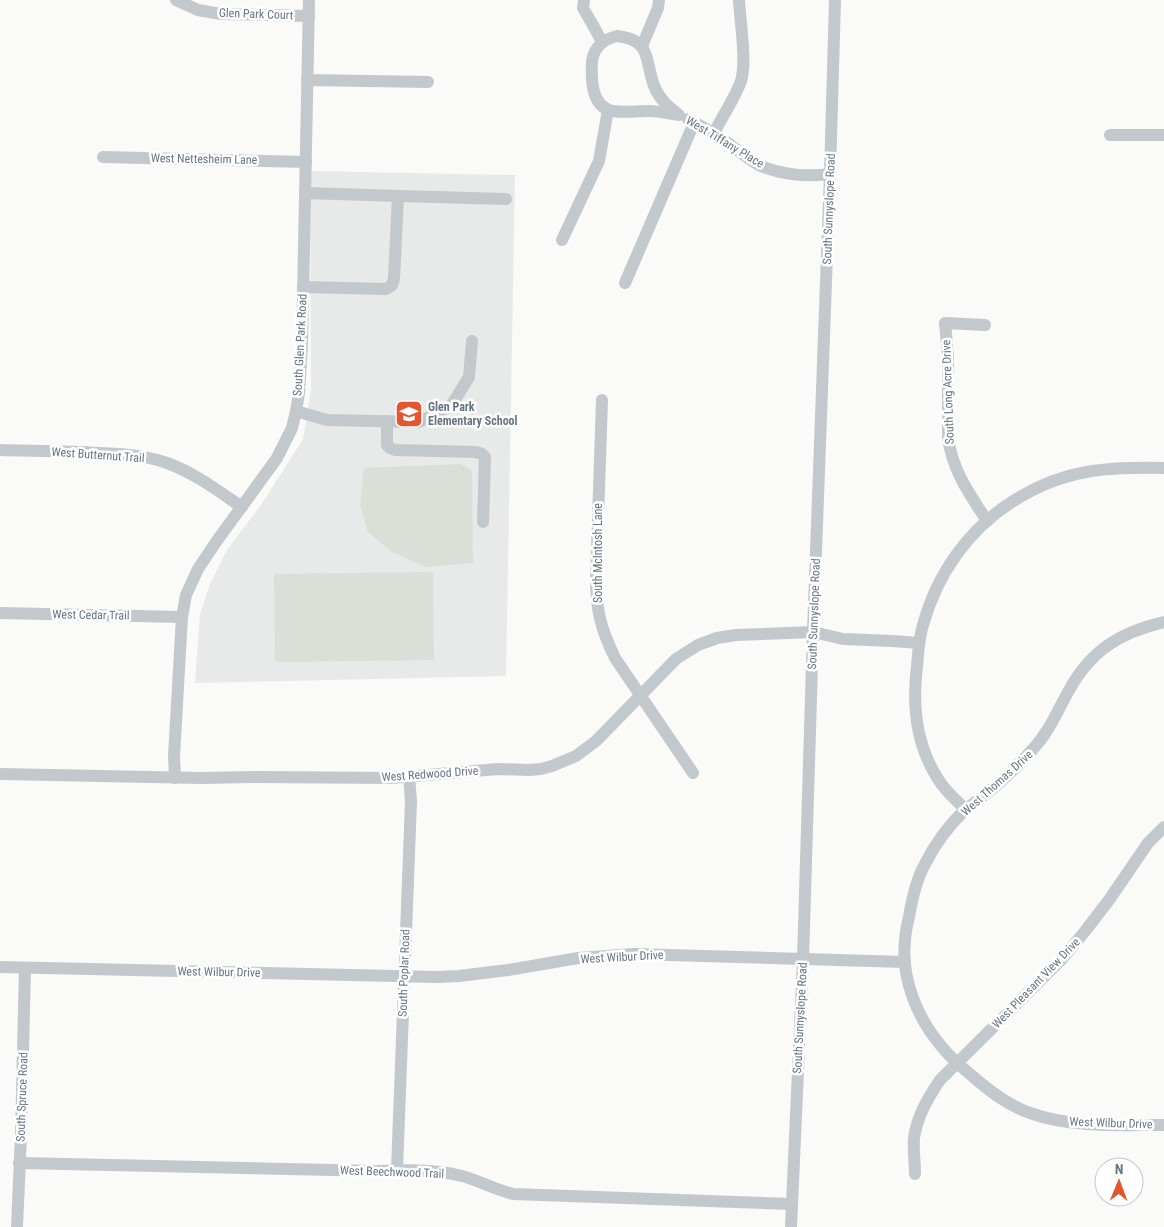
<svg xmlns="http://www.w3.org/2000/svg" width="1164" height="1227" font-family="'Roboto Condensed',sans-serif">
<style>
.built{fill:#e8e9e9}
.green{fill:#dadfd7}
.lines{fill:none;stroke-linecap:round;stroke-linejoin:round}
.minor{stroke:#c3c8cc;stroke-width:12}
.labels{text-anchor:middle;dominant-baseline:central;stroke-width:5;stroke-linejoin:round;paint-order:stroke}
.street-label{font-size:12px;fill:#657683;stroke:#fff}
.poi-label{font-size:12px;font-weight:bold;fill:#657683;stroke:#fff;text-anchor:start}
</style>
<rect width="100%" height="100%" fill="#fafaf8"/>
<polygon class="built" points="310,171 515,175 506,676 195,683 200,614 210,584 227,550 261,505 303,439 311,389"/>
<g class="green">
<polygon points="461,464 472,471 473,563 426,567 392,552 368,532 360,505 364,468"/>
<polygon points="433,572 434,660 275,662 274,574"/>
</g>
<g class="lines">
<g class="minor">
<polyline points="176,0 198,10 221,14 309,16"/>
<polyline points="584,0 583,8 594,27 602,42"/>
<path d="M617 36C654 40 644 63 655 88 660 100 669 107 679 115 668 113 658 111 648 111 636 111 624 113 612 111 591 106 591 79 592 61 594 47 604 39 617 36Z"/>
<polyline points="642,46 658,8 659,0"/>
<polyline points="307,80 428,82"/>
<path d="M688 119C699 125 711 131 721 138 733 146 746 158 759 165 780 175 807 177 830 174"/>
<path d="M714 133C722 117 735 98 741 81 747 61 740 22 739 0"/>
<polyline points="1110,135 1164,135"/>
<polyline points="103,157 306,162"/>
<polyline points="398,196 506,199"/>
<polyline points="562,240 599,161 608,110"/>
<polyline points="625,283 694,123"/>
<polyline points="303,287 386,289 392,285 394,279 398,196 305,193"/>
<path d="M985 325 945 323 948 356V438C953 472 969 493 987 521"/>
<path d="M602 400 596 578C596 611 601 629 615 658L693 773"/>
<polyline points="296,411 327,420 419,422 451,406 469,377 472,341"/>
<polyline points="387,421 387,445 390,448 395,450 476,452 482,454 485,457 483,522"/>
<path d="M0 450C33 451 66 451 99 453 122 454 145 455 167 463 195 473 218 491 242 507"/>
<polyline points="0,613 182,617"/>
<path d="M1164 622C1120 632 1090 651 1068 692 1057 712 1049 732 1033 749 1019 765 1004 780 987 793 980 799 972 804 965 810 949 825 935 844 925 864 916 880 912 899 909 917 907 925 905 933 905 941 901 978 917 1018 942 1047 950 1057 960 1066 970 1074 988 1090 1007 1105 1030 1113 1072 1128 1120 1125 1164 1125"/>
<polyline points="0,774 201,778 255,777 392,778 498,769 529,770 541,769 552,766 576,756 596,741 676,659 698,645 717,638 736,635 813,632 843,639 893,641 919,643"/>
<polyline points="175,778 174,756 182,617 186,595 198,569 216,542 277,458 292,428 296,411 299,393 302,346 309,0"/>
<path d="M966 810C956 800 945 791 938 779 916 745 912 706 917 666 918 653 919 638 923 625 937 574 969 528 1015 500 1064 469 1107 467 1164 468"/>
<polyline points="0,967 437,977 459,976 508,970 578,958 634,954 905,962"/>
<path d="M19 1163 377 1171C405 1170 435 1169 462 1176 480 1181 496 1190 513 1194L792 1204"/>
<polyline points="397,1170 411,801 409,776"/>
<path d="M915 1174C915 1162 913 1149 914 1138 917 1116 928 1098 940 1080L1062 959 1086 930 1109 900 1148 843 1164 827"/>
<polyline points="17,1227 21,1135 25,968"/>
<polyline points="791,1227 803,959 813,632 830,174 835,0"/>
</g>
</g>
<defs>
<g id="school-square" transform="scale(1.4375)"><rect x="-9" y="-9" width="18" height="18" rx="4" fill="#e4572e" stroke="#fff"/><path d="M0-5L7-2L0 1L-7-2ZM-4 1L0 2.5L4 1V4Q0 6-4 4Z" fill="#fff"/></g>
</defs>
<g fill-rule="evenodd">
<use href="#school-square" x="409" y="414"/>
</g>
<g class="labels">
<g class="street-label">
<text transform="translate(256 14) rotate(2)">Glen Park Court</text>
<text transform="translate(725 142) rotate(31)">West Tiffany Place</text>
<text transform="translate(204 159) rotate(1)">West Nettesheim Lane</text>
<text transform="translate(829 209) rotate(-88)">South Sunnyslope Road</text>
<text transform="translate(300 345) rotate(-87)">South Glen Park Road</text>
<text transform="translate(948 392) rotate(-92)">South Long Acre Drive</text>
<text transform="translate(98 455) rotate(4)">West Butternut Trail</text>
<text transform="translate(598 553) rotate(-90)">South McIntosh Lane</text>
<text transform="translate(814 614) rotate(-88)">South Sunnyslope Road</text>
<text transform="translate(91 615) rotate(1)">West Cedar Trail</text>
<text transform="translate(430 774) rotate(-4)">West Redwood Drive</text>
<text transform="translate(997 783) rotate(-42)">West Thomas Drive</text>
<text transform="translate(622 957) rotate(-3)">West Wilbur Drive</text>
<text transform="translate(219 972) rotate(1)">West Wilbur Drive</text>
<text transform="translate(404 973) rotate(-88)">South Poplar Road</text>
<text transform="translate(1036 983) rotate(-46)">West Pleasant View Drive</text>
<text transform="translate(800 1018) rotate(-87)">South Sunnyslope Road</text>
<text transform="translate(22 1097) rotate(-88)">South Spruce Road</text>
<text transform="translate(1111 1123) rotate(2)">West Wilbur Drive</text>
<text transform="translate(392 1172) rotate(2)">West Beechwood Trail</text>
</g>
<g class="poi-label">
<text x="428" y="407">Glen Park<tspan x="428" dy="14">Elementary School</tspan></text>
</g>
</g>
<g transform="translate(1119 1182) rotate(1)"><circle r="24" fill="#ffffff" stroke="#c1c8cd"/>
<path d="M0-4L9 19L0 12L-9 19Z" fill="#e4572e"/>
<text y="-8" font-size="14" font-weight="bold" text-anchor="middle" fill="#657683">N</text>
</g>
</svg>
